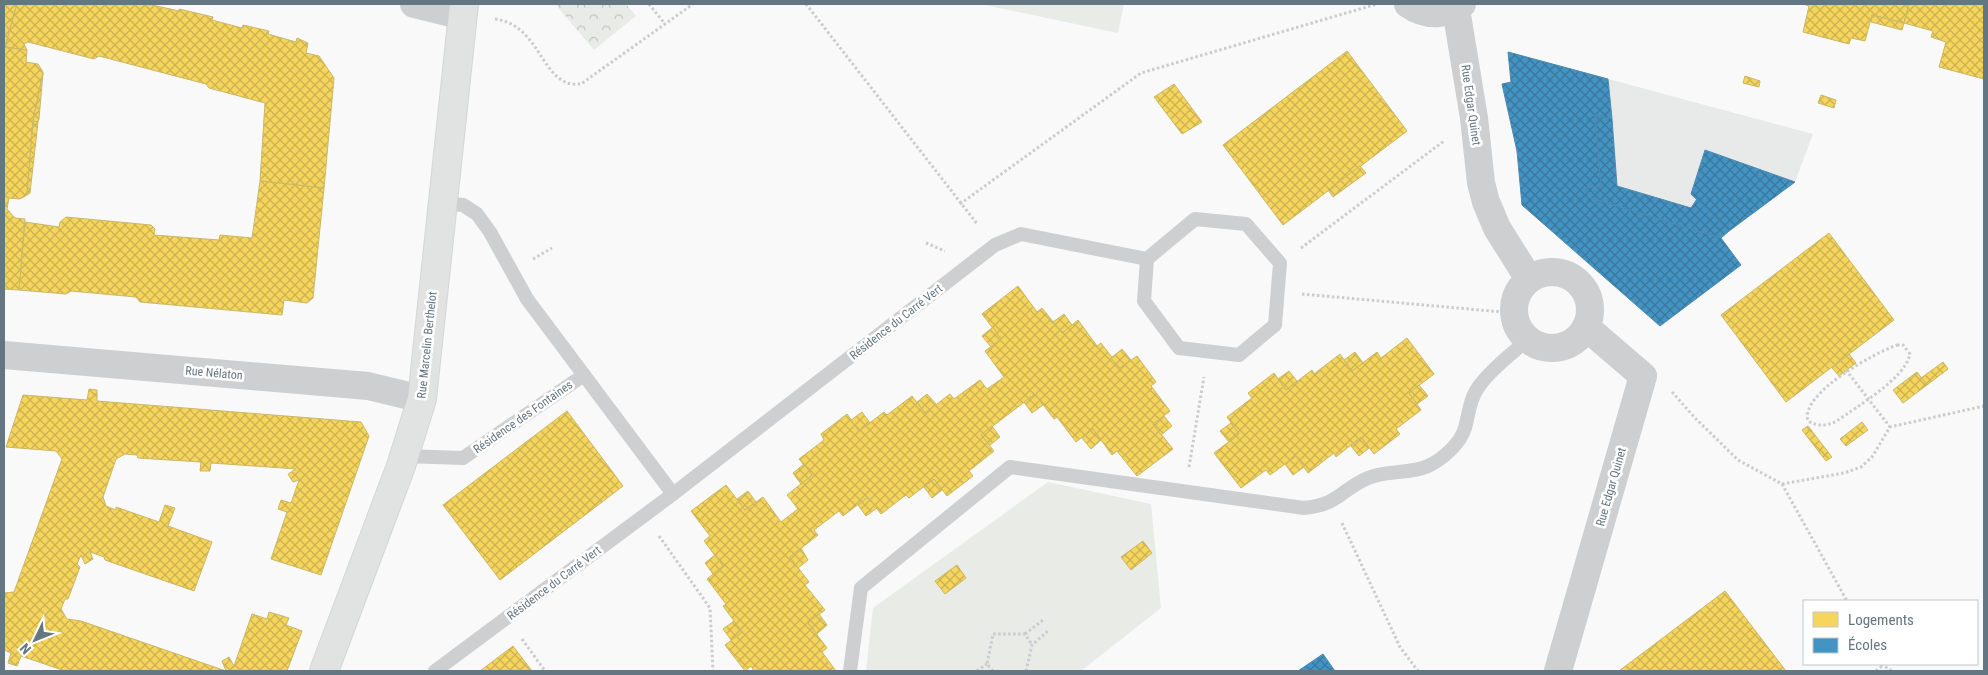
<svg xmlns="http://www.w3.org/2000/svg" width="1988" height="675" font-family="'Roboto Condensed',sans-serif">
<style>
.built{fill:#e8e9e9}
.park{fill:url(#park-crowns)}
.garden{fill:#e8ebe6}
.homes{fill:url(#homes-cross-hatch);stroke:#cab868}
.schools{fill:url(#schools-cross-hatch);stroke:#4d8ab0}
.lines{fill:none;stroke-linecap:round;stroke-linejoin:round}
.secondary-casing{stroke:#d5d6d7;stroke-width:30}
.path{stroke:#cbcccd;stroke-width:3;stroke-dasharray:2.5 2.5;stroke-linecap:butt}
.lane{stroke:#cecfd0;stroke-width:14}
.street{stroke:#cecfd0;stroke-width:28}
.secondary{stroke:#e1e2e2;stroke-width:28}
.labels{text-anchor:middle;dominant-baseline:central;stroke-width:5;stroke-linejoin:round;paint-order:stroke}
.street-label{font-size:12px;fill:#657683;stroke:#fff}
</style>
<defs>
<pattern id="park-crowns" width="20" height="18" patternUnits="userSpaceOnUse" patternTransform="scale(1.25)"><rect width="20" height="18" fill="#e8ebe6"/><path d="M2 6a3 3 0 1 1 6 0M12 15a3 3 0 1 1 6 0" fill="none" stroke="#c0c3c0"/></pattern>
<pattern id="homes-cross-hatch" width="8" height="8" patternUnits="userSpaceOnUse" patternTransform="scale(1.25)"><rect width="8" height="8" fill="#f6d55c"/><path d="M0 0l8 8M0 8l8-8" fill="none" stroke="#cbb151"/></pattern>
<pattern id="schools-cross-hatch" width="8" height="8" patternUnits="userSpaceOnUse" patternTransform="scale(1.25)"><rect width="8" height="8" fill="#4393c3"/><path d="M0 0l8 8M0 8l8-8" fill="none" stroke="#3a779c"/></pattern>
</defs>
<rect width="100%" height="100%" fill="#f9f9f9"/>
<polygon class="built" points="1508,52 1813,134 1795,182 1721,238 1741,265 1660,326 1517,151 1502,84 1511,82"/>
<polygon class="park" points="555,4 626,4 636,16 594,50"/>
<g class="garden">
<polygon points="980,4 1124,4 1118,33"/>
<polygon points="1048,482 1151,504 1161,608 1081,671 866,671 873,608"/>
</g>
<g class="homes">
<polygon points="4,4 17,4 5,47 27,50 26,62 38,64 43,72 33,121 27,195 20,199 9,198 7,209 15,218 25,219 19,290 4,289"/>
<polygon points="17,4 148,4 179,11 179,9 213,17 212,20 242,28 243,25 269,31 268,34 296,42 297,38 308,43 306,53 319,56 334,78 324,188 260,181 265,103 209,88 206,84 99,56 94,59 28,42 24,44 27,50 5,47"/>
<polygon points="1803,4 1909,4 1904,23 1872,15 1865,41 1851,38 1849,44 1803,32 1809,6"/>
<polygon points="1909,4 1984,4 1984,79 1939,67 1946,42 1931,37 1933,31 1904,23"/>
<polygon points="1872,15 1904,23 1902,30 1871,22"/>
<polygon points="1347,51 1407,131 1283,225 1223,145"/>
<polygon points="43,73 39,119 38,122 33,121"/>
<polygon points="1745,76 1760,81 1759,87 1743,83"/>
<polygon points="1174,84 1202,122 1182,134 1154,97"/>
<polygon points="1821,95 1836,100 1834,108 1818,103"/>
<polygon points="33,121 38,122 30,193 27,195"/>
<polygon points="1360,166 1366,173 1333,197 1328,190"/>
<polygon points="260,181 324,188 313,298 307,303 284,300 282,315 140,302 136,297 71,291 66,294 19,290 25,222 59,227 60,222 66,217 151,225 155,229 154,235 219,240 220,235 252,238"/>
<polygon points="1829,233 1894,320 1786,402 1721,315"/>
<polygon points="1018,286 1037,312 1042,308 1062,333 1078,320 1097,346 1101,343 1120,368 1137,356 1156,382 1151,386 1170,411 1153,424 1173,449 1137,476 1117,451 1112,455 1093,429 1076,442 1057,417 1054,419 1035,394 981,435 994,451 969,471 973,476 947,496 934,479 909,498 906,495 881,514 868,497 843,516 839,511 814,530 818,535 790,557 809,582 805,585 825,610 808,623 827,648 822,652 836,671 754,671 751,666 745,671 725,645 742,632 723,606 726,604 707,579 723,566 704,541 710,536 691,511 726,485 745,510 763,497 781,522 798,509 787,495 812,475 799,459 824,440 821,434 847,414 859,431 884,412 887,415 912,396 925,413 950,394 954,399 980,380 987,389 1004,377 985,351 1001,339 982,314"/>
<polygon points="1064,314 1072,325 1062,333 1053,322"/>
<polygon points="993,327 1001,339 991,347 982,336"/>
<polygon points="1407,338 1434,374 1409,393 1421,410 1396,429 1400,434 1374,454 1361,437 1336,457 1334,453 1308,473 1296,456 1270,475 1266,470 1241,488 1214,453 1239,434 1227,417 1252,398 1248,393 1274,373 1286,390 1312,370 1314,374 1340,354 1352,371 1377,352 1381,358"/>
<polygon points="1122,349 1131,360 1120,368 1111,358"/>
<polygon points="1355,352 1363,363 1352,371 1344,360"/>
<polygon points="1849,354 1856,363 1839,376 1832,368"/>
<polygon points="1943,362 1948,369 1927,385 1921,378"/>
<polygon points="1289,371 1297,381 1286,390 1278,379"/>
<polygon points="1917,372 1927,385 1903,403 1893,390"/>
<polygon points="1419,385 1428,396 1417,404 1409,393"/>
<polygon points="89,389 97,390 97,401 361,422 369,436 321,575 271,559 287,512 278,509 281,500 291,503 299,480 293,482 288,474 296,469 211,463 210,471 200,471 201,462 138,458 137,455 125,454 116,459 103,497 106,506 116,510 116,507 159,522 165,505 175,508 168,526 212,542 194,591 105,560 104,557 90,552 93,559 85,564 81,555 77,564 80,567 68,599 65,599 61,609 67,619 81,621 226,671 222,661 229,657 234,666 252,614 267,619 269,612 289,618 286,625 302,631 287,671 65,671 21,656 17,666 8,663 11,653 4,650 4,593 14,592 62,459 56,451 6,447 23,395 87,400"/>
<polygon points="927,394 936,404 925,413 917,402"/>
<polygon points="1035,394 1043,405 1032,413 1024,402"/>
<polygon points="567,411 623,486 500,580 443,505"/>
<polygon points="862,412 870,423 859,431 851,420"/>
<polygon points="1164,416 1172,426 1161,435 1153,424"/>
<polygon points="1862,422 1868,430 1846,446 1840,439"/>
<polygon points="1231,423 1239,434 1229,442 1220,431"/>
<polygon points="992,426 1000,437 990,445 981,435"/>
<polygon points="1808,426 1832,457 1826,461 1802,430"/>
<polygon points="1093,429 1101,440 1091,449 1082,438"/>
<polygon points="1361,437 1369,448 1359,456 1351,446"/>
<polygon points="1296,456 1304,467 1293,475 1285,464"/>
<polygon points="804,464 812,475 801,484 793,473"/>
<polygon points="934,479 942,490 932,498 924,487"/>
<polygon points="748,491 756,502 745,510 737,499"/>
<polygon points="868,497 877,508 866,516 858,505"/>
<polygon points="1143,541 1152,553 1131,570 1121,557"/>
<polygon points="801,548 808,560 798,568 790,557"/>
<polygon points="715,555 723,566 713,574 705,563"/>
<polygon points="957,565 966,578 945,594 935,581"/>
<polygon points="1725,591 1786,671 1619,671"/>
<polygon points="819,614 827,625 817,634 808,623"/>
<polygon points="734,621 742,632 731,640 723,629"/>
<polygon points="513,646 532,671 480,671"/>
</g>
<g class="schools">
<polygon points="1508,52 1608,79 1612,119 1595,115 1601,186 1586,188 1588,197 1721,238 1741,265 1660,326 1522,205 1517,151 1502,84 1511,82"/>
<polygon points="1595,115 1612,119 1617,186 1691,208 1697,199 1729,231 1721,238 1588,197 1586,188 1601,186"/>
<polygon points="1705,150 1795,182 1729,231 1691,194"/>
<polygon points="1323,654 1335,671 1298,671"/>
</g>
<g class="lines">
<g class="secondary-casing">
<polyline id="secondary" points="324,671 401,466 422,399 464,4"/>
</g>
<g class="path">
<polyline points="649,4 665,24"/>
<polyline points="806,4 978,225"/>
<path d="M495 19C535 24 540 70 565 82 570 85 576 84 581 84L693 4"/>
<polyline points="960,204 1141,73 1377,4"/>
<polyline points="926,243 945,251"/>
<polyline points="1301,248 1444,141"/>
<polyline points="533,259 552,248"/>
<polyline points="1302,294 1513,313"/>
<path d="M1897 345H1903L1910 354C1905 379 1857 406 1837 421 1826 426 1819 427 1808 421 1799 394 1876 352 1897 345Z"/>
<polyline points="1846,370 1890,427"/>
<polyline points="1672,392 1695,418 1738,460 1782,484 1844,473 1861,467 1872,457 1890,427 1984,406"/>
<polyline points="1189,467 1204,377"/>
<polyline points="1782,484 1847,601"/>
<polyline points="1342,523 1400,647 1418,671"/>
<polyline points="659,536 710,608 713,671"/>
<polyline points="1025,634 1043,620"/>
<polyline points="522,639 545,671"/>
<polyline points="1881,664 1892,671"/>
<polyline points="977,671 987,664"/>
<polyline points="993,671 987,664 993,634 1025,634 1032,645"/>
<polyline points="1026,671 1032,645 1049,630"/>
<polyline points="1876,671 1882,666"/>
</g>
<g class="lane">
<polyline points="442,203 463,205 477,214 490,232 527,299 673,494"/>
<polygon points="1195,219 1246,224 1280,263 1275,325 1239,355 1179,348 1144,301 1147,259"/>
<polyline points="403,456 463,458 584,375"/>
<polyline points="435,671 673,494 995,245 1021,234 1147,259"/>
<path d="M850 671 861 588 1010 467 1304 508C1339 505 1340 490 1368 478 1387 470 1410 474 1428 466 1443 459 1460 444 1465 428 1469 413 1470 397 1480 385 1492 368 1512 354 1527 340"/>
</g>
<g class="street">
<polyline points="414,4 463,16"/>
<path d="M1408 4C1425 16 1446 17 1462 4"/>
<polyline points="1456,9 1474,118 1481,183 1486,202 1497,228 1529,279"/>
<circle cx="1552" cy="310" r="38"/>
<polyline points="4,355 368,386 422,399"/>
<polyline points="1558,671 1643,376 1586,327"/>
</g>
<use href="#secondary" class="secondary"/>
</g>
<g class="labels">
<g class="street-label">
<text transform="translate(1471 105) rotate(82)">Rue Edgar Quinet</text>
<text transform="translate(896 322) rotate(-38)">Résidence du Carré Vert</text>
<text transform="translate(427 345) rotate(-84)">Rue Marcelin Berthelot</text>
<text transform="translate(214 373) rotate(5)">Rue Nélaton</text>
<text transform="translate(523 417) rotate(-35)">Résidence des Fontaines</text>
<text transform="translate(1611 487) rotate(-74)">Rue Edgar Quinet</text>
<text transform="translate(554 583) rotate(-37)">Résidence du Carré Vert</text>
</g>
</g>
<rect width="1988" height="675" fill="none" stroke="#657683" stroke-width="10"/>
<rect x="1803" y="600" width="175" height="65" fill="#ffffff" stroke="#c1c8cd"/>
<rect x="1813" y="612" width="25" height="15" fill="#f6d55c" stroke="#c1c8cd"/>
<text x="1848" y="625" font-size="15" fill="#657683">Logements</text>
<rect x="1813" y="638" width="25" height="15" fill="#4393c3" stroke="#c1c8cd"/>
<text x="1848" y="650" font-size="15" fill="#657683">Écoles</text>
<g transform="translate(35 640) rotate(227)" stroke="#ffffff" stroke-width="4" paint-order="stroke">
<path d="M0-4L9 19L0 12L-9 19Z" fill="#657683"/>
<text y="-8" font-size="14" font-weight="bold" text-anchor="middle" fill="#657683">N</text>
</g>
</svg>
